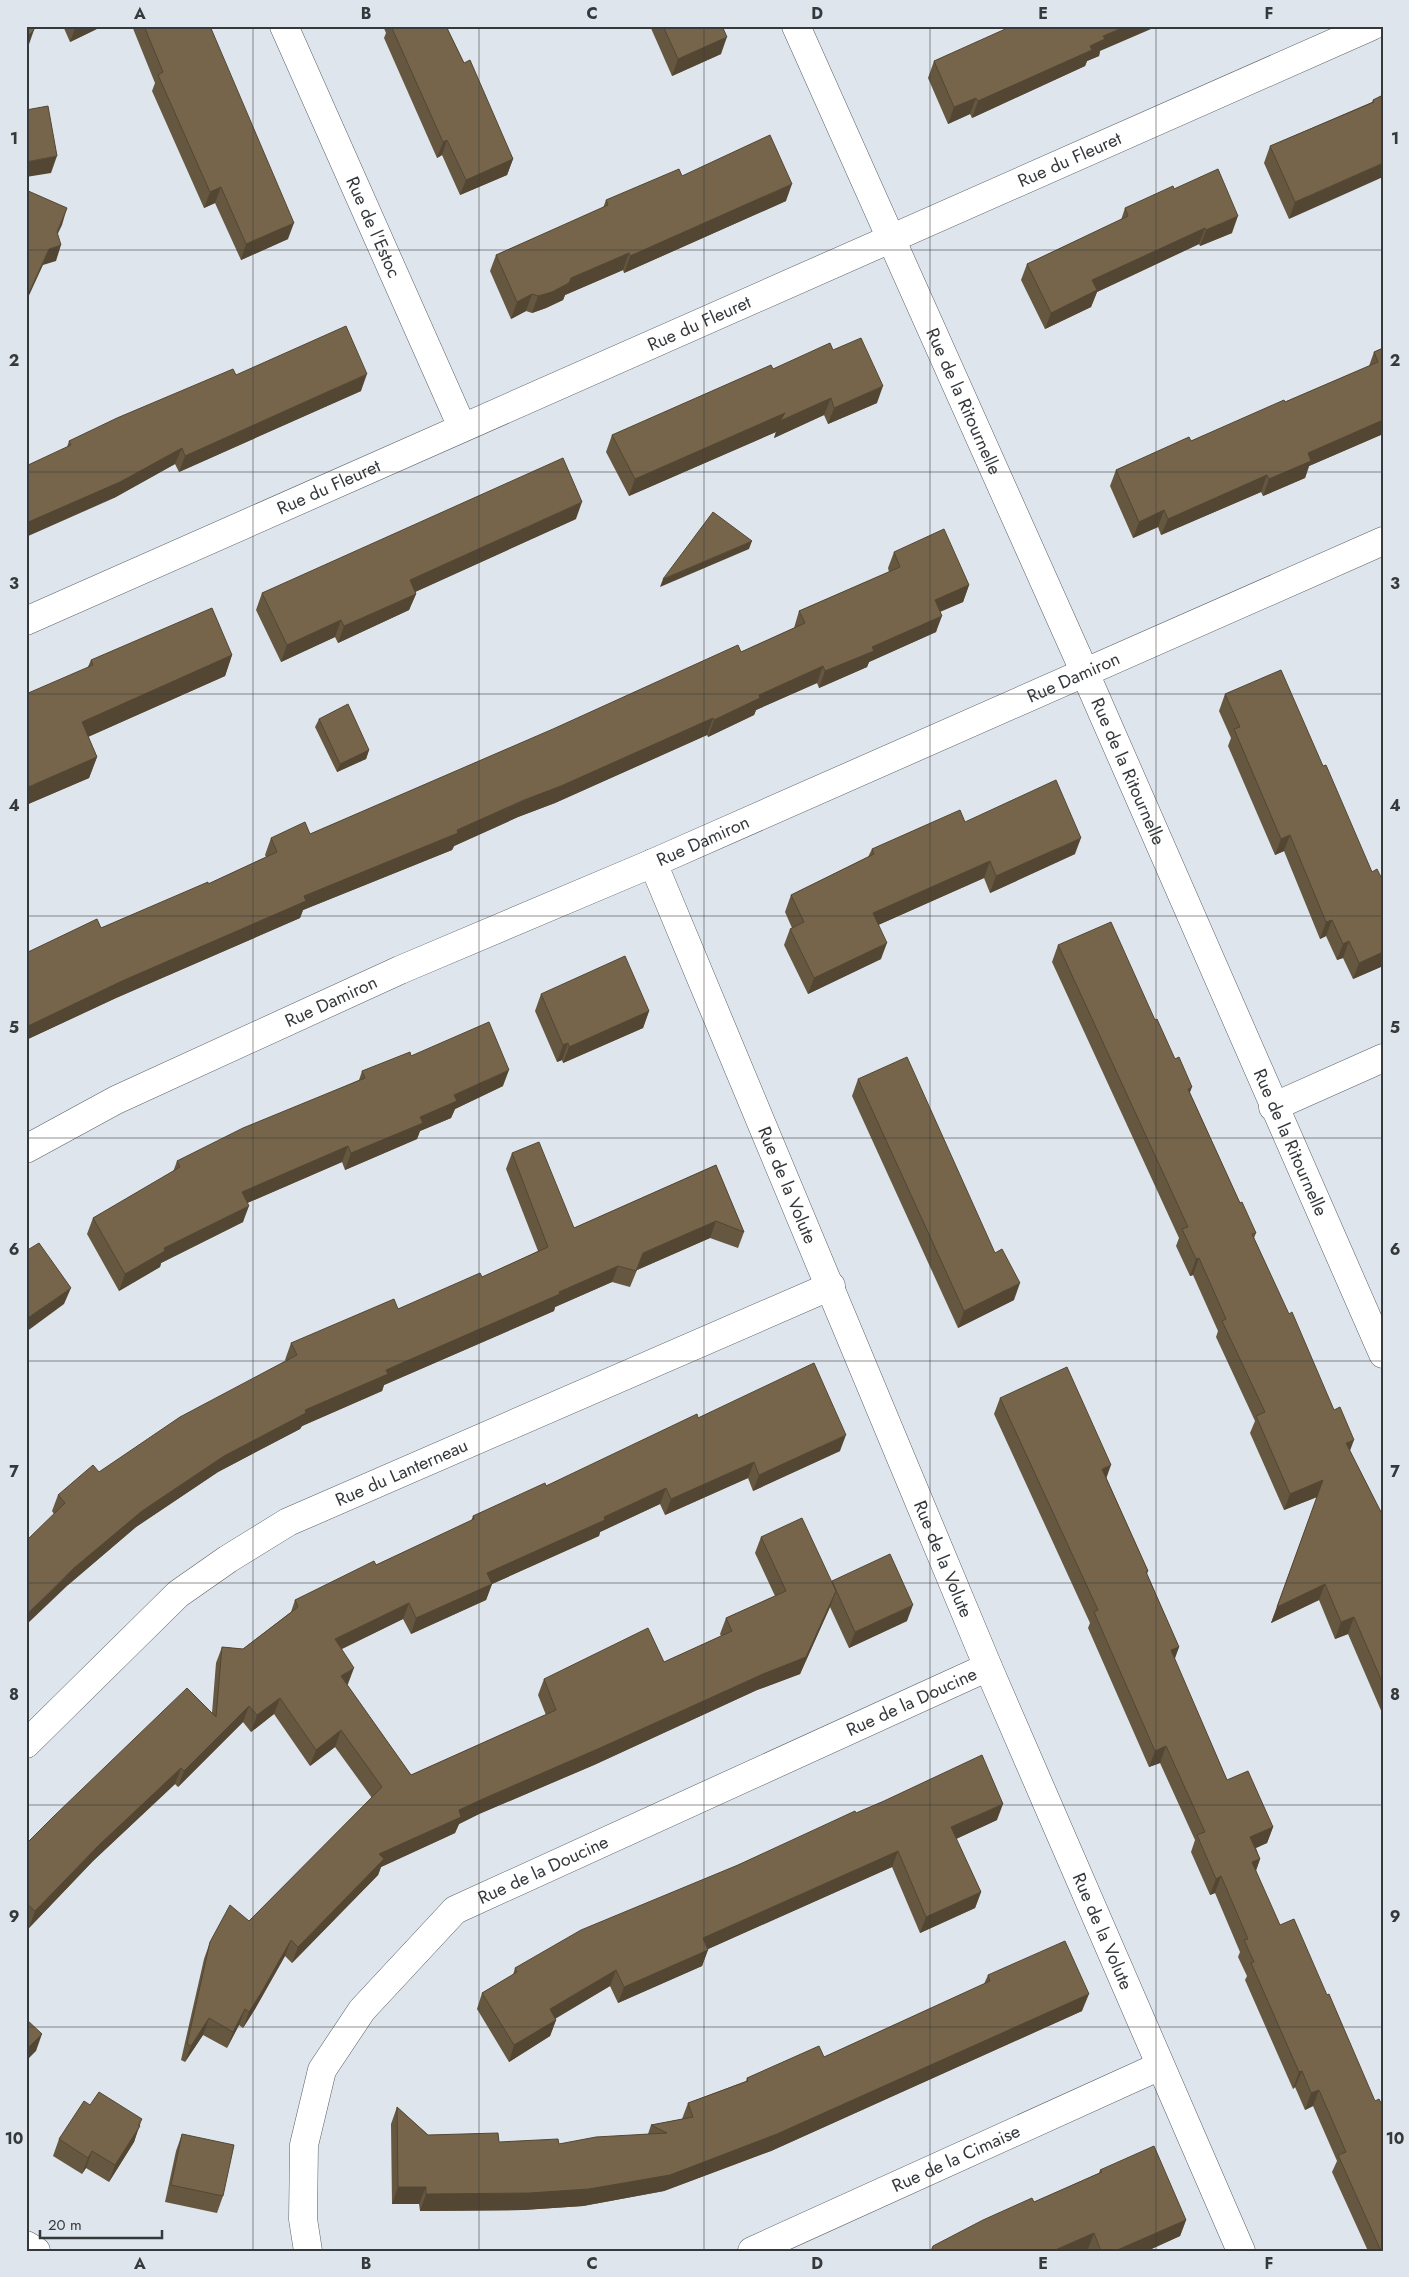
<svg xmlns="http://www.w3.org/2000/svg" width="1409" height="2277" font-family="Jost,sans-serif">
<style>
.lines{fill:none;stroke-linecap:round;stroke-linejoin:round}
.street-casing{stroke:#5a6067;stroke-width:29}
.secondary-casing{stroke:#5a6067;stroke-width:29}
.street{stroke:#fff;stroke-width:28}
.secondary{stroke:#fff;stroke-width:28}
.wall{fill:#655740}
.shaded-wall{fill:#534734}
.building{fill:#76654b;stroke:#534734}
.grid{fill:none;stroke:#36393c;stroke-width:1;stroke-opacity:0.55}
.labels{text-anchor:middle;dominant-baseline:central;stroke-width:5;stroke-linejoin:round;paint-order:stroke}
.street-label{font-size:18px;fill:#36393c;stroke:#dee5ec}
.neatline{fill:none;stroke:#36393c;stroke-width:2}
.grid-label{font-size:16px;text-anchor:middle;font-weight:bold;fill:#36393c}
</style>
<rect width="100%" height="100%" fill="#dee5ec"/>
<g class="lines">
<g class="street-casing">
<g id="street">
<path id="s1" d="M284 26 462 427"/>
<path id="s2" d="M26 621 1372 26"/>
<path id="s3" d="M653 863 988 1667 1241 2251"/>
<polyline points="1273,1107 1383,1058"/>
<path id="s4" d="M26 1744 178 1594 228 1559 288 1522 831 1286"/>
<polyline points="26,2245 36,2251"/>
<path id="s5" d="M308 2251 303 2219 304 2145 322 2070 362 2010 455 1910 988 1667"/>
<path id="s6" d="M752 2251 1160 2066"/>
</g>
</g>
<g class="secondary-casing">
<g id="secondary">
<path id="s7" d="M796 26 1085 673 1383 1354"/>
<path id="s8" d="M26 1149 116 1100 400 970 653 863 1383 541"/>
</g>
</g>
<use href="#street" class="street"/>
<use href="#secondary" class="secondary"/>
</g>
<g class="wall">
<polygon points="63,26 103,26 70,42"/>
<polygon points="132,26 210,26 288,239 241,260 215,203 204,208 152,91 155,83"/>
<polygon points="383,26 446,26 464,63 513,159 507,175 460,195 442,155 437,158 384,38 386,33"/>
<polygon points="650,26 722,26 721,54 672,76"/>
<polygon points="1100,51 1099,56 1087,61 1085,66 972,118 970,114 948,124 928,78 934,61"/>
<polygon points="1383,95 1289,219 1264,163 1270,146 1372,102 1373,100"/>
<polygon points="682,176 786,201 624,273 623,270 565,295 563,300 546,308 532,313 526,311 511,319 490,271 496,255 603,208 606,200"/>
<polygon points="1174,189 1232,233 1200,246 1199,244 1097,292 1091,307 1045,329 1021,280 1027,264 1121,220 1125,208"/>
<polygon points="1383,348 1383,434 1309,466 1305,478 1263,496 1261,492 1161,535 1158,527 1133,538 1110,486 1116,470 1191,441 1285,402 1369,366 1374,352"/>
<polygon points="833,350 877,403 828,424 824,415 774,438 776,432 629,496 606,452 612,435 773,369"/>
<polygon points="236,375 361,391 179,472 175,464 114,498 67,447 69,441"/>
<polygon points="576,519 415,592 416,594 409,610 338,643 335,637 281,662 256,610 262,593"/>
<polygon points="894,552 969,585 963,602 940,612 936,632 869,662 867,667 819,688 817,683 756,710 754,715 708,737 707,735 555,803 518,817 454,846 452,850 303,910 300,918 116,998 26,1040 26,953 101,928 208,884 266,857 265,855 271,838 310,834 741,652 794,628 799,611 889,572 888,568"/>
<polygon points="232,655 225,676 88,737 97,757 89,778 26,805 91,660"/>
<polygon points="1225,694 1323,766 1372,872 1383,881 1383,966 1353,979 1343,958 1337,960 1326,936 1320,939 1284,851 1275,855 1228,746 1231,738 1219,711"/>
<polygon points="319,719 369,750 366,759 337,772 315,727"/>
<polygon points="965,822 1075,854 990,893 984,878 878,925 881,959 808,994 784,945 790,929 792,928 785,912 791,895 868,857 872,849"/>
<polygon points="1058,945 1155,1020 1190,1093 1240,1203 1256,1233 1254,1238 1350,1451 1383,1516 1383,1715 1348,1634 1335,1639 1319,1600 1271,1623 1317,1497 1284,1510 1250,1433 1255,1421 1216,1337 1218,1331 1193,1275 1190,1276 1176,1246 1179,1238 1052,962"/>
<polygon points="541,994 649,1011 643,1028 563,1063 562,1060 557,1062 535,1011"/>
<polygon points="411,1056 503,1086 455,1109 451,1118 420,1131 417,1139 345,1170 342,1162 247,1203 243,1222 161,1263 160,1267 119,1291 87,1234 93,1218 173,1172 177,1161 359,1080 362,1071"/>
<polygon points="858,1079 1014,1300 958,1328 852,1096"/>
<polygon points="512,1153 574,1228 716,1165 744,1232 738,1248 710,1238 637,1270 630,1287 612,1282 555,1307 554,1311 384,1385 382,1391 302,1426 300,1429 218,1472 136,1527 68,1585 54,1514 52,1511 58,1495 99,1472 286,1361 285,1360 291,1343 398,1309 482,1277 538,1251 506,1169"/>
<polygon points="1000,1398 1106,1477 1148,1571 1147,1574 1179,1647 1174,1659 1227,1780 1273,1827 1267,1843 1256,1848 1260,1859 1256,1871 1383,2251 1368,2251 1332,2172 1337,2161 1313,2106 1305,2110 1295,2087 1293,2089 1245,1980 1247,1976 1238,1957 1240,1952 1215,1893 1210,1895 1191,1852 1195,1840 1160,1763 1149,1767 1088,1628 1090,1623 994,1414"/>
<polygon points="698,1418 840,1451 753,1491 748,1478 665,1515 660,1504 600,1532 599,1536 492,1584 486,1600 411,1634 403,1619 342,1649 348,1684 347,1685 411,1775 546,1715 538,1695 544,1679 664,1662 721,1636 720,1634 726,1618 775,1596 755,1553 761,1537 832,1582 907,1621 849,1648 830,1607 800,1674 757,1690 594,1765 479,1814 459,1824 455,1833 381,1867 378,1875 292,1963 285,1956 255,2009 243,2028 239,2025 227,2048 203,2035 185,2062 181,2060 204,1959 210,1942 249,1921 372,1798 335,1747 310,1766 274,1714 251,1732 243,1722 178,1787 175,1784 93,1861 29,1928 26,1925 26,1844 212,1713 216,1663 222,1647 243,1649 291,1612 295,1600 376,1565 471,1521 473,1516 546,1486"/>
<polygon points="856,1813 997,1820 956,1839 981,1892 975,1908 920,1933 892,1867 708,1949 702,1966 618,2003 610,1986 555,2019 556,2020 550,2036 509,2062 477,2009 482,1993 513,1975 515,1968 738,1865"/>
<polygon points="988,1975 1082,2011 771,2151 664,2191 583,2206 523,2210 420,2211 419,2204 392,2204 391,2124 397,2107 428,2135 499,2142 559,2144 648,2134 651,2125 682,2119 688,2103 746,2081 747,2078 824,2057 984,1984"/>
<polygon points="90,2105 139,2125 134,2142 109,2182 86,2168 82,2174 53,2156 59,2139"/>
<polygon points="182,2134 223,2196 217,2213 165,2202 176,2151"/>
<polygon points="1100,2170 1186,2220 1180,2236 1147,2251 1088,2251 1088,2249 1085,2251 931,2251 1034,2202 1099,2173"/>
</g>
<g class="shaded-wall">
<polygon points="76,26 103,26 70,42"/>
<polygon points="1126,26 1158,26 1100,51 1099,56 1087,61 1085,66 972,118 978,101 1090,46 1103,36"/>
<polygon points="34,30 28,47 26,49 26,38"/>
<polygon points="727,37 721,54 672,76 678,59"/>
<polygon points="976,98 970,114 948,124 954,107"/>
<polygon points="447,140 442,155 437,158 443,142"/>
<polygon points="57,156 51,173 26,177 26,162"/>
<polygon points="513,159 507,175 460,195 466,180"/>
<polygon points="1383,163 1383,177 1289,219 1295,202"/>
<polygon points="792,184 786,201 624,273 630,256"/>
<polygon points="221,187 215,203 204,208 210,192"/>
<polygon points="67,208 62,225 51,248 57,232"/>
<polygon points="1238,216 1232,233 1200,246 1206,230"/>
<polygon points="294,223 288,239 241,260 246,244"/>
<polygon points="1205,228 1199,244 1097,292 1091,307 1045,329 1051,313 1092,280"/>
<polygon points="61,245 56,261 43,265 26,302 26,299 49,249"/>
<polygon points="629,253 623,270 565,295 563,300 546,308 532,313 538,296 571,278"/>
<polygon points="532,294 526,311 511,319 517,302"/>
<polygon points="367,374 361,391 179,472 185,456"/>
<polygon points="883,386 877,403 828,424 834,408"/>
<polygon points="831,398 824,415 774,438 776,432 629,496 635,479 785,413"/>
<polygon points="1383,420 1383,434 1309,466 1305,478 1263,496 1269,479 1308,453"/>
<polygon points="182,448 175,464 114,498 26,537 26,523"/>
<polygon points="1267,475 1261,492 1161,535 1168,519"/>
<polygon points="582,502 576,519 404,597 410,580"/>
<polygon points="1164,510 1158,527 1133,538 1139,522"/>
<polygon points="752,541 749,549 660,587 663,579"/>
<polygon points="969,585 963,602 929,616 935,600"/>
<polygon points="416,594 409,610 338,643 344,626"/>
<polygon points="942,616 936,632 869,662 867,667 819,688 825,671 872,647"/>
<polygon points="341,620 335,637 281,662 287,645"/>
<polygon points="232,655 225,676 74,743 82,722"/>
<polygon points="823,666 817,683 756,710 754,715 708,737 714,720 759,695"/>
<polygon points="713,718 707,735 555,803 518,817 454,846 452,850 303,910 300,918 116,998 26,1040 26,1027 122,981 304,896 457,830"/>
<polygon points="369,750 366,759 337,772 340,764"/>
<polygon points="97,757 89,778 26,805 26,788"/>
<polygon points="1290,835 1284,851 1275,855 1281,839"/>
<polygon points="1081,838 1075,854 990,893 996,876"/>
<polygon points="990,861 984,878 867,930 873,913"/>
<polygon points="1332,920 1326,936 1320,939 1326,922"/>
<polygon points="1349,941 1343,958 1337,960 1343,944"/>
<polygon points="887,943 881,959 808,994 814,978"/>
<polygon points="1383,952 1383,966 1353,979 1359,963"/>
<polygon points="649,1011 643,1028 563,1063 569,1047"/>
<polygon points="568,1043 562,1060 557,1062 563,1045"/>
<polygon points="509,1070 503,1086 455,1109 451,1118 420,1131 417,1139 345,1170 351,1153 420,1117 454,1095"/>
<polygon points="1192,1087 1186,1103 1188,1089"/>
<polygon points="348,1146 342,1162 236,1208 242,1192"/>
<polygon points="249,1206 243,1222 161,1263 160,1267 119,1291 125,1274 164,1248"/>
<polygon points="716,1221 710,1238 637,1270 643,1253"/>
<polygon points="1199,1258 1193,1275 1190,1276 1196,1259"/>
<polygon points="618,1266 612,1282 555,1307 554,1311 384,1385 382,1391 302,1426 300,1429 218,1472 136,1527 68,1585 26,1625 26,1615 74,1568 142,1511 224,1456 305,1410 386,1370"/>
<polygon points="1020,1283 1014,1300 958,1328 964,1311"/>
<polygon points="71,1288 64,1304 26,1332 26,1319"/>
<polygon points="846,1435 840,1451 753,1491 759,1475"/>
<polygon points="1354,1440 1348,1456 1346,1443"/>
<polygon points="754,1462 748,1478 665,1515 671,1499"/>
<polygon points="1111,1465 1105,1482 1102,1469"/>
<polygon points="1323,1480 1317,1497 1284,1510 1290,1494"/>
<polygon points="666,1488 660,1504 600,1532 599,1536 492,1584 486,1600 411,1634 416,1618 487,1573"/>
<polygon points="1325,1584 1319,1600 1271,1623 1277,1607"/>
<polygon points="836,1591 830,1607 800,1674 757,1690 594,1765 479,1814 459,1824 455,1833 381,1867 378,1875 292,1963 298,1947 379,1854 459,1810"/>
<polygon points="409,1603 403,1619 329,1655 335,1639"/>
<polygon points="913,1605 907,1621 849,1648 855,1632"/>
<polygon points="1354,1617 1348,1634 1335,1639 1341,1622"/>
<polygon points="1179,1647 1173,1664 1171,1650"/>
<polygon points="354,1668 348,1684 335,1693 341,1676"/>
<polygon points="280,1698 274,1714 251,1732 257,1715"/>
<polygon points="249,1706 243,1722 178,1787 184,1771"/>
<polygon points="341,1730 335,1747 310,1766 316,1750"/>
<polygon points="1166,1746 1160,1763 1149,1767 1155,1751"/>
<polygon points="181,1768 175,1784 93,1861 29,1928 35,1911 99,1845"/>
<polygon points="1003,1804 997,1820 945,1844 951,1827"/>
<polygon points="1273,1827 1267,1843 1244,1853 1250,1837"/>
<polygon points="898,1851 892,1867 697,1954 703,1938"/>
<polygon points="1260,1859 1254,1875 1252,1862"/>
<polygon points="1221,1876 1215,1893 1210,1895 1216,1879"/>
<polygon points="981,1892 975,1908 920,1933 926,1917"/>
<polygon points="291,1940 285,1956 255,2009 243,2028 249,2012"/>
<polygon points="708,1950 702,1966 618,2003 624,1987"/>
<polygon points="616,1970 610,1986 544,2025 550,2009"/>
<polygon points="1089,1994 1082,2011 771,2151 664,2191 583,2206 523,2210 420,2211 426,2194 529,2193"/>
<polygon points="245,2009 239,2025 227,2048 233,2032"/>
<polygon points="209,2018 203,2035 185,2062 191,2046"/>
<polygon points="556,2020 550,2036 509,2062 514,2045"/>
<polygon points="42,2034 36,2051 26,2061 26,2050"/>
<polygon points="1302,2071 1295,2087 1293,2089 1299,2072"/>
<polygon points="1319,2090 1313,2106 1305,2110 1311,2093"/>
<polygon points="142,2119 134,2142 109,2182 115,2165"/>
<polygon points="92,2151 86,2168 82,2174 88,2158"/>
<polygon points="398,2187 426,2187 419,2204 392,2204"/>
<polygon points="1186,2220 1180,2236 1147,2251 1115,2251"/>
<polygon points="1094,2233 1088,2249 1085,2251 1053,2251"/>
</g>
<g class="building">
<polygon points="26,26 33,26 34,30 26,38"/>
<polygon points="144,26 210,26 294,223 246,244 221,187 210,192 158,75 163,72"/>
<polygon points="391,26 446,26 464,63 470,60 513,159 466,180 447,140 443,142"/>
<polygon points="663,26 722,26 727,37 678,59"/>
<polygon points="1012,26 1126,26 1103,36 1105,39 1090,46 1092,50 978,101 976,98 954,107 934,61"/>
<polygon points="1383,95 1383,163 1295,202 1270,146 1374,102 1373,100"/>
<polygon points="48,106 57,156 26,162 26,110"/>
<polygon points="770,135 792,184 630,256 629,253 571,278 569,283 552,292 538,296 532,294 517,302 496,255 608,205 606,200 679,169 682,176"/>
<polygon points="1218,169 1238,216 1206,230 1205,228 1092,280 1097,290 1051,313 1027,264 1128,216 1125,208 1173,186 1174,189"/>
<polygon points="26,190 67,208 57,232 61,245 49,249 26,299"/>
<polygon points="346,326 367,374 185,456 182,448 120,482 26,523 26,466 71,445 69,441 117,418 233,369 236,375"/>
<polygon points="861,338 883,386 834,408 831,398 780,421 785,413 635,479 612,435 771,365 773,369 830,343 833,350"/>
<polygon points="1383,348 1383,420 1308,453 1311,461 1269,479 1267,475 1168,519 1164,510 1139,522 1116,470 1189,437 1191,441 1284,400 1285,402 1378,362 1374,352"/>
<polygon points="563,458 582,502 410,580 416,594 344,626 341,620 287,645 262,593"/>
<polygon points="713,512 752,541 663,579"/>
<polygon points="944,529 969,585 935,600 942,616 872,647 874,651 825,671 823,666 759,695 760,698 714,720 713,718 561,786 524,800 457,830 458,833 304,896 306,901 122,981 26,1027 26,953 97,919 101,928 208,882 208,884 277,852 271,838 305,822 310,834 553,729 738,645 741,652 805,623 799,611 900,567 894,552"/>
<polygon points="212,608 232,655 82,722 97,757 26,788 26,694 93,665 91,660"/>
<polygon points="1281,670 1323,766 1326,765 1372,872 1377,869 1383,881 1383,952 1359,963 1349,941 1343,944 1332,920 1326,922 1290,835 1281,839 1234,729 1240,727 1225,694"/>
<polygon points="348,704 369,750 340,764 319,719"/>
<polygon points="1056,780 1081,838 996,876 990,861 873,913 887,943 814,978 790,929 804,922 791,895 874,854 872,849 960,810 965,822"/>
<polygon points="1111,922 1155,1020 1157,1019 1175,1059 1179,1057 1192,1087 1188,1089 1240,1203 1242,1202 1256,1233 1252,1234 1289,1314 1292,1312 1334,1410 1340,1407 1354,1440 1346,1443 1383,1516 1383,1684 1354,1617 1341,1622 1325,1584 1277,1607 1323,1480 1290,1494 1256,1416 1265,1412 1222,1321 1226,1319 1199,1258 1196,1259 1182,1229 1188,1227 1058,945"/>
<polygon points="625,956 649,1011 569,1047 568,1043 563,1045 541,994"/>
<polygon points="489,1022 509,1070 454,1095 457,1101 420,1117 423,1123 351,1153 348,1146 242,1192 249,1206 164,1248 165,1251 125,1274 93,1218 180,1167 177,1161 243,1128 365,1078 362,1071 410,1052 411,1056"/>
<polygon points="907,1057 995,1253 1002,1249 1020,1283 964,1311 858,1079"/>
<polygon points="539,1142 574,1228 716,1165 744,1232 716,1221 643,1253 636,1271 618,1266 559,1292 560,1294 386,1370 388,1374 305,1410 306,1413 224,1456 142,1511 74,1568 26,1615 26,1541 65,1503 58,1495 93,1465 99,1472 180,1417 297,1355 291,1343 394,1299 398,1309 480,1273 482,1277 548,1247 512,1153"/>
<polygon points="39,1243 71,1288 26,1319 26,1251"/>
<polygon points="814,1363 846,1435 759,1475 754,1462 671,1499 666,1488 604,1517 605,1520 487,1573 492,1584 416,1618 409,1603 335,1639 354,1668 341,1676 411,1775 556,1710 544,1679 648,1628 664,1662 732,1631 726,1618 786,1591 761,1537 802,1518 836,1591 806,1657 763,1674 600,1748 485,1798 459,1810 461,1817 379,1854 384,1859 298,1947 291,1940 261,1993 249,2012 245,2009 233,2032 209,2018 191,2046 187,2044 210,1942 230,1905 249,1921 382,1787 341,1730 316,1750 280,1698 257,1715 249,1706 184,1771 181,1768 99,1845 35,1911 26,1903 26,1844 53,1817 187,1688 216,1717 222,1647 243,1649 298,1607 295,1600 374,1561 376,1565 474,1519 473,1516 545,1483 546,1486 697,1414 698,1418"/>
<polygon points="1067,1367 1111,1465 1102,1469 1148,1571 1146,1572 1179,1647 1171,1650 1227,1780 1248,1771 1273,1827 1250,1837 1260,1859 1252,1862 1280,1925 1294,1919 1327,1995 1329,1994 1375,2101 1379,2099 1383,2107 1383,2251 1381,2251 1338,2155 1346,2152 1319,2090 1311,2093 1302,2071 1299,2072 1251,1963 1254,1962 1244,1940 1248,1939 1221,1876 1216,1879 1197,1835 1205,1832 1166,1746 1155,1751 1094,1612 1098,1610 1000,1398"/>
<polygon points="890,1554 913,1605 855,1632 832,1581"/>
<polygon points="982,1755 1003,1804 951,1827 981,1892 926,1917 898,1851 703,1938 708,1950 624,1987 616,1970 550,2009 556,2020 514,2045 482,1993 517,1972 515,1968 581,1930 738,1865 855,1811 856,1813 884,1801"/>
<polygon points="1065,1941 1089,1994 777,2134 670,2175 589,2189 529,2193 426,2194 426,2187 398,2187 397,2107 428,2135 498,2133 499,2142 558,2139 559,2144 596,2137 667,2133 651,2125 693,2117 688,2103 748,2081 747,2078 819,2046 824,2057 990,1981 988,1975"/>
<polygon points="26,2019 42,2034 26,2050"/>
<polygon points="99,2092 142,2119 138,2125 140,2126 115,2165 92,2151 88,2158 59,2139 84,2101 90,2105"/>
<polygon points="182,2134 234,2145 223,2196 171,2185"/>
<polygon points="1154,2146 1186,2220 1115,2251 1101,2251 1094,2233 1053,2251 931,2251 933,2246 983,2220 1032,2198 1034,2202 1102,2172 1100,2170"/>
</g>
<path class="grid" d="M253 26V2251M479 26V2251M704 26V2251M930 26V2251M1156 26V2251M26 250H1383M26 472H1383M26 694H1383M26 916H1383M26 1138H1383M26 1361H1383M26 1583H1383M26 1805H1383M26 2027H1383"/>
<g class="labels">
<g class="street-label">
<text stroke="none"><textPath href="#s2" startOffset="1141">Rue du Fleuret</textPath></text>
<text stroke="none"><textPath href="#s1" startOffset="220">Rue de l'Estoc</textPath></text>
<text stroke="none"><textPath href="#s2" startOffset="736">Rue du Fleuret</textPath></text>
<text stroke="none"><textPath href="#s7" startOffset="411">Rue de la Ritournelle</textPath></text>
<text stroke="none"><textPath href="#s2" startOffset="331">Rue du Fleuret</textPath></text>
<text stroke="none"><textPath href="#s8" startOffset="1149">Rue Damiron</textPath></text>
<text stroke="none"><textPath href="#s7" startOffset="816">Rue de la Ritournelle</textPath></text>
<text stroke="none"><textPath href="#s8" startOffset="744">Rue Damiron</textPath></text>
<text stroke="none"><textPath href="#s8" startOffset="339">Rue Damiron</textPath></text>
<text stroke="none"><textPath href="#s7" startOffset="1221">Rue de la Ritournelle</textPath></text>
<text stroke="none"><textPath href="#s3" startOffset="349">Rue de la Volute</textPath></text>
<text stroke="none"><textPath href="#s4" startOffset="469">Rue du Lanterneau</textPath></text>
<text stroke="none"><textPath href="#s3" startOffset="754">Rue de la Volute</textPath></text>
<text stroke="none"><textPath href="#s5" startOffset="894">Rue de la Doucine</textPath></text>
<text stroke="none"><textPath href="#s5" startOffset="489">Rue de la Doucine</textPath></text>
<text stroke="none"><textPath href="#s3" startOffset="1159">Rue de la Volute</textPath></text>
<text stroke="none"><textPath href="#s6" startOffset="224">Rue de la Cimaise</textPath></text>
</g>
</g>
<rect width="1409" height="2277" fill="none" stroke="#dee5ec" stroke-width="55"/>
<path d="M40 2230v8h122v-8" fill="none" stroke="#36393c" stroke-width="2.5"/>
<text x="48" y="2230" font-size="15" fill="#36393c" stroke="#dee5ec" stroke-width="4" paint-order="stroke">20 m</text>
<rect x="28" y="28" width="1354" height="2222" class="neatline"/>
<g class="grid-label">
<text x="140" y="19">A</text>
<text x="366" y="19">B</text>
<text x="592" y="19">C</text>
<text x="817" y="19">D</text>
<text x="1043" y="19">E</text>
<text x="1269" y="19">F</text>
<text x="14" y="144">1</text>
<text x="1395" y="144">1</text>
<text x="14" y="366">2</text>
<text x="1395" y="366">2</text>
<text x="14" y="589">3</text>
<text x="1395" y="589">3</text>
<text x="14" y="811">4</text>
<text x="1395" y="811">4</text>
<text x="14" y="1033">5</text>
<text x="1395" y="1033">5</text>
<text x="14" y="1255">6</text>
<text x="1395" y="1255">6</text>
<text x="14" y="1477">7</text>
<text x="1395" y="1477">7</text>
<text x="14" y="1700">8</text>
<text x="1395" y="1700">8</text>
<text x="14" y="1922">9</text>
<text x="1395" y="1922">9</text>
<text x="14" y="2144">10</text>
<text x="1395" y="2144">10</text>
<text x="140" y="2269">A</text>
<text x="366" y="2269">B</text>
<text x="592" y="2269">C</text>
<text x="817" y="2269">D</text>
<text x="1043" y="2269">E</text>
<text x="1269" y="2269">F</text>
</g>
</svg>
